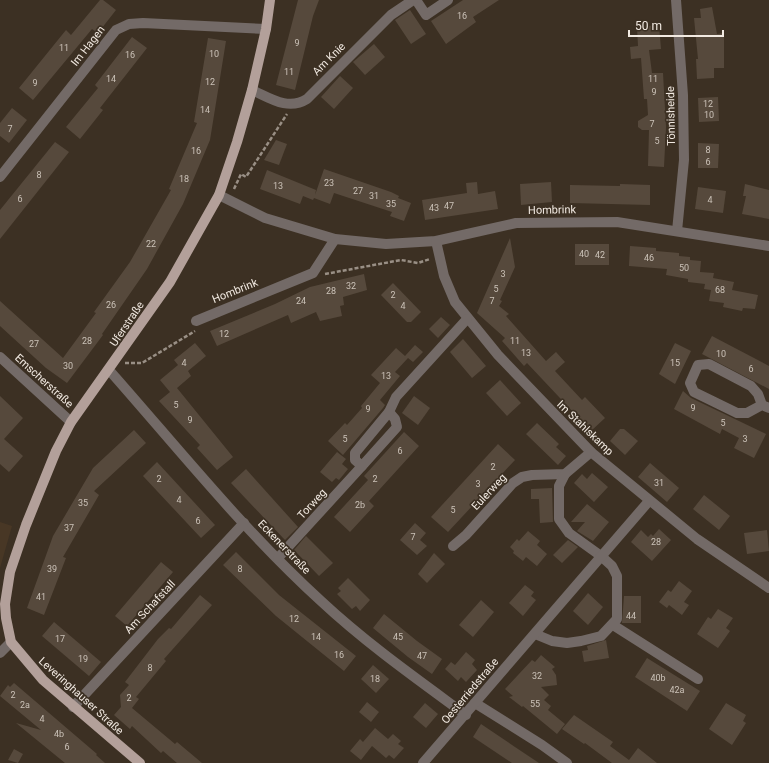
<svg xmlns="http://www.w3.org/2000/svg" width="769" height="763" font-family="Roboto,sans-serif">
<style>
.built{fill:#483725}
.building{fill:#56493c}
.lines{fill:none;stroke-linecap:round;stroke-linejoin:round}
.path{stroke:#998f85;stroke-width:2.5;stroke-dasharray:4 2;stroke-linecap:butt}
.minor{stroke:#736a67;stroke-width:10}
.major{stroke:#b3a09a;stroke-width:10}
.labels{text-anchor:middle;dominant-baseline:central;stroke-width:3.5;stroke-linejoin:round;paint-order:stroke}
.number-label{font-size:9px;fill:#cbc2b8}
.street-label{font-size:11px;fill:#f2eae2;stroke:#3c3023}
</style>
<rect width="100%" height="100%" fill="#3c3023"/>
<polygon class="built" points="0,522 12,526 0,568"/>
<g class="building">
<polygon points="100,0 103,0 116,10 98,33 92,29 33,100 19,88 66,30 71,35"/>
<polygon points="298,0 319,0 313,16 295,90 276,85"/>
<polygon points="463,0 499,0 473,17 476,22 446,44 431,21"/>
<polygon points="712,7 717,34 724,33 724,68 714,68 714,78 697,79 696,59 698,59 694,18 701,18 700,9"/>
<polygon points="410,10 426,34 411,44 395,20"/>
<polygon points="659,25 661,49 649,50 652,73 663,73 666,127 664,167 648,166 649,130 642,130 638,127 638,121 648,115 647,99 644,99 641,58 631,59 630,47 638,46 637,27"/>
<polygon points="132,37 147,48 100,108 103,110 80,139 66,127 98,88 95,85"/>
<polygon points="208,38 226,41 210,140 183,204 147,269 102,334 103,335 67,383 46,368 0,326 0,301 63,358 96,313 94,312 130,262 171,190 169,189 197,123 194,122"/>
<polygon points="374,44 385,57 365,75 353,62"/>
<polygon points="340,76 353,88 334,109 321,97"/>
<polygon points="718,97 719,121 699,122 698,98"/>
<polygon points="12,108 27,120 9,143 0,136 0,123"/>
<polygon points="276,140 287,144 279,165 264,160"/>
<polygon points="55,142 69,152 0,239 0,210"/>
<polygon points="698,143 719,144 718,168 698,168"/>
<polygon points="324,169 391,192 399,196 398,198 411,203 404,221 390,216 392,212 334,193 330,204 314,198 313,200 303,196 300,204 260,189 267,170 316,190 315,195"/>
<polygon points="477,182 478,194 495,191 498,209 425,220 422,200 467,193 466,183"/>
<polygon points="551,182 552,202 521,205 520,184"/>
<polygon points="620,184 650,185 650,205 570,203 570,185 620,186"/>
<polygon points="745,184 769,190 769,219 742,214 746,196 743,196"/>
<polygon points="698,187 726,191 723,213 695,209"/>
<polygon points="510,238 515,267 500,300 502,301 499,306 509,314 506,316 546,361 556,352 565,362 555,371 582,400 585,397 605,418 591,431 527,363 524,366 502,341 505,338 477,313"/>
<rect x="575" y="244" width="34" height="21"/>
<polygon points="630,246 656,248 656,251 679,253 679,256 690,257 690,260 701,261 700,272 714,273 713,278 734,282 732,290 758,295 755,309 743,308 742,311 723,307 724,303 709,301 711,290 704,289 705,284 688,282 688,279 666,275 667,269 629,266"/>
<polygon points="364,274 367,290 343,297 344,305 340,306 342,316 320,321 316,312 291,323 288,315 217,346 210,331 275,304 310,287"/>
<polygon points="393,283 421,312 411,322 407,322 381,295"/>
<polygon points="441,317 450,325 438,338 429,329"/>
<polygon points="712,336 769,366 769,389 702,354"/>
<polygon points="463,339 486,366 472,378 450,352"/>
<polygon points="195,343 206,356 188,371 191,376 177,388 233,457 217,470 197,448 200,445 159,401 170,392 160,380 178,365 174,360"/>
<polygon points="675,343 691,351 675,384 659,374"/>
<polygon points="415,345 423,352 413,362 408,358 395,372 400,376 380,400 385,405 383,408 343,455 328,441 345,423 347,425 362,408 361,406 380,383 371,375 396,348 405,356"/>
<polygon points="500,380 521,403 507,416 486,393"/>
<polygon points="683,391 691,398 766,434 754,458 734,448 739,438 722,429 720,434 674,409"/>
<polygon points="0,396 23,418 4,439 23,456 9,472 0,464"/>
<polygon points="414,396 430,408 418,425 402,413"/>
<polygon points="537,423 559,444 556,447 566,456 558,465 526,434"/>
<polygon points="620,429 624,429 638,441 625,455 610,441"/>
<polygon points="134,430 146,443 94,491 99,495 63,557 66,558 44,615 27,608 53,536 93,468"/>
<polygon points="404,432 419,446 369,501 374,506 350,532 334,517 368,480 364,476"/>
<polygon points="498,444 515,460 448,532 431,517"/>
<polygon points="337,452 346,459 342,464 348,469 339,480 336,478 332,482 320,472"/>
<polygon points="157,462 215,525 201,538 143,476"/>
<polygon points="650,463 679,488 667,502 638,477"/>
<polygon points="246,469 298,527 285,540 231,483"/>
<polygon points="592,473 608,487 594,502 574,483 582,474 587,479"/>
<polygon points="552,488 553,522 540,523 539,499 531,499 531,489"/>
<polygon points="704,495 730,516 719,530 693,509"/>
<polygon points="587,504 609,522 593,541 577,531 585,522 571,522"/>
<polygon points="415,523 426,533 420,540 427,546 417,555 400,540"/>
<polygon points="659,529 671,540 652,561 631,542 641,530 648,537 651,534 653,536"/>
<polygon points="767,530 769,551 747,554 744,533"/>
<polygon points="528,531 540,541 537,545 547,554 537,566 526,557 523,561 513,553 514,551 510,547 517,539 519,541"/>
<polygon points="306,536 333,563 319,576 294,550"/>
<polygon points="568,540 578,547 562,563 553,555"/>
<polygon points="236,552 279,595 356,656 344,671 276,616 223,565"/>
<polygon points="434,553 445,564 427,583 418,574"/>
<polygon points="161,562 173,572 127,626 115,616"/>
<polygon points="348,578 370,600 360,611 356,606 352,609 337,594 341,591 338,588"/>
<polygon points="679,581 692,591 684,602 689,605 682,615 669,605 667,608 659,602 668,590 671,592"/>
<polygon points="525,585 534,592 531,596 536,600 523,616 509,603"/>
<polygon points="588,593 603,607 588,625 573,611"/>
<polygon points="200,595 212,605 164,659 166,661 136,697 139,699 132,708 175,744 177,742 202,763 177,763 163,751 161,753 132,726 130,729 114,715 121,707 120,695 129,685 125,682 158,639 169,628 171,629"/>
<polygon points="624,596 641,596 641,623 622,623"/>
<polygon points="481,600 494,612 473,637 459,625"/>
<polygon points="718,609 733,618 726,628 730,631 718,648 697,634 708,617 711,619"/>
<polygon points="384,614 417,641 442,659 432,674 408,657 373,628"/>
<polygon points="54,622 101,662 89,676 42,636"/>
<polygon points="606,640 609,658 584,662 582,651 588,650 587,646"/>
<polygon points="466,652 475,660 472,664 477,670 466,682 461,677 458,681 445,669 451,662 455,665"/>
<polygon points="541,655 555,667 552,669 556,675 557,685 541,687 549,695 544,700 551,706 548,710 565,724 557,734 523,706 522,707 509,697 513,696 505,689 532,660 535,662"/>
<polygon points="647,658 700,691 687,711 635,677"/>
<polygon points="373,665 389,679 376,693 361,679"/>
<polygon points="14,683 97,754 96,755 105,763 65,763 16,723 41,730 0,696 8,685 10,687"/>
<polygon points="367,702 379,712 371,722 359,712"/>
<polygon points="425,703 438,714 426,728 413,717"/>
<polygon points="726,703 746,715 743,721 746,723 732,745 709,729"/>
<polygon points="574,715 613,742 610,746 629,760 638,748 657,763 612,763 585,743 584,744 562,729"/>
<polygon points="481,724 515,747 539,763 512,763 473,737"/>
<polygon points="375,728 388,739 393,734 401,741 398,744 404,748 394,759 389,755 386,758 372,746 361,760 350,751 360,739 363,742"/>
<polygon points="14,749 23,754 18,763 8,760"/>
</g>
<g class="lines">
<g class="path">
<polyline points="234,189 241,174 246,177 287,114"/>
<polyline points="325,274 401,260 418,263 430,259"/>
<polyline points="125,363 142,363 195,331"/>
</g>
<g class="minor">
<polyline points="416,0 426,15 448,0"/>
<polyline points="676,0 683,95 684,160 677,231"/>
<path d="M252 90C270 98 288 111 307 99L391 15 413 0"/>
<polyline points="0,177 116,30 129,24 143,23 266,29"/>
<polyline points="219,195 265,218 335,239 386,244 436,241 516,223 617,222 769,246"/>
<polyline points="436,241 444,276 455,302 498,355 591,452 697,539 769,588"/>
<polyline points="196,321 313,273 335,239"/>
<polyline points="0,357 71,422"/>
<path d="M109 370C178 448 244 531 321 601 366 643 417 679 466 715"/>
<polyline points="762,405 758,394 751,386 709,364 698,365 690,383 694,392 737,413 747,413 762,405 769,408"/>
<polyline points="362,466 397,427 395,419 389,412"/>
<polyline points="453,546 466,535 513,483 522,477 532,475 565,474 591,452"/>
<polyline points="278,558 362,466 355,460 355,453 389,412 396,397 467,319"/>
<polyline points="613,625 698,679"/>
<polyline points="535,634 552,641 567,643 581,641 601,636 617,619 617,576 612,566 601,556 569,533 559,519 559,486 565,474"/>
<polyline points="0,653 11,642"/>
<polyline points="475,703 542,745 567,763"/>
<polyline points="73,707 244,523"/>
<polyline points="423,763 649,501"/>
</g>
<polyline class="major" points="140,763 43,680 11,642 6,618 5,604 10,572 26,525 56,451 71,422 170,282 219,195 237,142 252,90 266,29 270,0"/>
</g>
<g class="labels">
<g class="number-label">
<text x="462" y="16">16</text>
<text x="297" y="43">9</text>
<text x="64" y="48">11</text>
<text x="214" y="54">10</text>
<text x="130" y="55">16</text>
<text x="289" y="72">11</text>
<text x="111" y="79">14</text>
<text x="653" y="79">11</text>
<text x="210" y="82">12</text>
<text x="35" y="83">9</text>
<text x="654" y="92">9</text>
<text x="708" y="104">12</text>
<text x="205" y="110">14</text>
<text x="709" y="115">10</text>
<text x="652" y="124">7</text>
<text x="10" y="129">7</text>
<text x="657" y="141">5</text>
<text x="708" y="150">8</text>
<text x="196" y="151">16</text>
<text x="708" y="162">6</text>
<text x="39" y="175">8</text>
<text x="184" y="179">18</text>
<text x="329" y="183">23</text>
<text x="278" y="186">13</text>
<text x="358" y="191">27</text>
<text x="374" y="196">31</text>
<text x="20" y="199">6</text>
<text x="710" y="200">4</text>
<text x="391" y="204">35</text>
<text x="449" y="206">47</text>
<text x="434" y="208">43</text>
<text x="151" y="244">22</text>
<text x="584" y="254">40</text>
<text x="600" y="255">42</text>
<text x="649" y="258">46</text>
<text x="684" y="268">50</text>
<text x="503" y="274">3</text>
<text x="351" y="286">32</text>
<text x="496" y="289">5</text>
<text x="720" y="290">68</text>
<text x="331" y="291">28</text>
<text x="393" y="295">2</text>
<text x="301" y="301">24</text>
<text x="492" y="301">7</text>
<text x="111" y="305">26</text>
<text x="403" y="306">4</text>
<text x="224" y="334">12</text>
<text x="87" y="341">28</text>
<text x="515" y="341">11</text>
<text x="34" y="344">27</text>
<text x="526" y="353">13</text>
<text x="721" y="354">10</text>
<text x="184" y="363">4</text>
<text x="675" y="363">15</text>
<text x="68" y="366">30</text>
<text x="751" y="369">6</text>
<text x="386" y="376">13</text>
<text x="176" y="405">5</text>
<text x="693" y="408">9</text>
<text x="368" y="409">9</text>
<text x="190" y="420">9</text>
<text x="723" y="423">5</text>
<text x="345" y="439">5</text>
<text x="745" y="439">3</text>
<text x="400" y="451">6</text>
<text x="493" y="467">2</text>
<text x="159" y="479">2</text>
<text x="375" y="479">2</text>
<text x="659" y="483">31</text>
<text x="478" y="484">3</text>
<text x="179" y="500">4</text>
<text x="83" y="503">35</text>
<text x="360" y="505">2b</text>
<text x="453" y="510">5</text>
<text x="198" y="521">6</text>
<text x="69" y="528">37</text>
<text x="413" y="537">7</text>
<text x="656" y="542">28</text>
<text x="52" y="569">39</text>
<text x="240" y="569">8</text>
<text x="41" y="597">41</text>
<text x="631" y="616">44</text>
<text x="294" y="619">12</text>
<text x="316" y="637">14</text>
<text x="398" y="637">45</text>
<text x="60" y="639">17</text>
<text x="339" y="655">16</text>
<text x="422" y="656">47</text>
<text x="83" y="659">19</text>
<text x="150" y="668">8</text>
<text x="537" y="676">32</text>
<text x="658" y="678">40b</text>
<text x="375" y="679">18</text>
<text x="677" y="690">42a</text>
<text x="13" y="695">2</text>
<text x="129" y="698">2</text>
<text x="535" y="704">55</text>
<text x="25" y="705">2a</text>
<text x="42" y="719">4</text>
<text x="59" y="734">4b</text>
<text x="67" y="747">6</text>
</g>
<g class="street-label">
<text transform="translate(88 46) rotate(-52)">Im Hagen</text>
<text transform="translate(329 59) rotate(-45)">Am Knie</text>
<text transform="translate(671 116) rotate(-91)">Tönnisheide</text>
<text transform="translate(552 210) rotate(-1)">Hombrink</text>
<text transform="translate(235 291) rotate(-22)">Hombrink</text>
<text transform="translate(127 324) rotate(-56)">Uferstraße</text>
<text transform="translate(44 381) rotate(42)">Emscherstraße</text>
<text transform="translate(585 428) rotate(44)">Im Stahlskamp</text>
<text transform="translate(489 492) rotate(-47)">Eulerweg</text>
<text transform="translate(312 504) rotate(-47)">Torweg</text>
<text transform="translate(284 547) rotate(46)">Eckenerstraße</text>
<text transform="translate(150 607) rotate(-47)">Am Schafstall</text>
<text transform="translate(470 691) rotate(-50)">Oesterriedstraße</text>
<text transform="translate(81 696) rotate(42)">Leveringhauser Straße</text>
</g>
</g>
<path d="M629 30v6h94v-6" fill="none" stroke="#f2eae2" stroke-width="2"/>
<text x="635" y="30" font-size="12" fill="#f2eae2" stroke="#3c3023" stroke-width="3" paint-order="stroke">50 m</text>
</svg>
